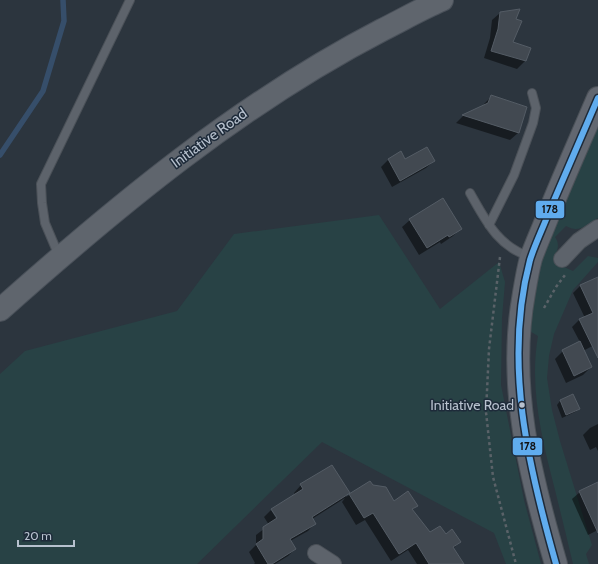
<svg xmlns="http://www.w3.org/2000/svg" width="598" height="564" font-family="Cabin,sans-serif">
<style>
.green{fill:#284245}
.shadow{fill:#0007}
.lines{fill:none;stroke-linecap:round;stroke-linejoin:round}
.stream{stroke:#364e6a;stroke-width:5.5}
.building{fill:#424951;stroke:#545c65}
.service-casing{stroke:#4b5158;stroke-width:10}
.minor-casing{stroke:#4b5158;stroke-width:18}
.secondary-casing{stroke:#4b5158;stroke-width:24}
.primary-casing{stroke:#4a515a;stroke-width:24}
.path{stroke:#5a6268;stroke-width:2.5;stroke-dasharray:3 3;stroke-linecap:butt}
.service{stroke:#5d636b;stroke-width:8}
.minor{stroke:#5d636b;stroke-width:16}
.secondary{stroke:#626770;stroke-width:22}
.primary{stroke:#5f656d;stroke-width:22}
.bus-1-casing{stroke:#1e2b3a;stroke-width:9}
.bus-1{stroke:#60acee;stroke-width:6}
.bus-dot{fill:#b7c1ce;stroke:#1e2b3a;stroke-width:1.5}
.labels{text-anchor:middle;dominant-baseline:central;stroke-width:3;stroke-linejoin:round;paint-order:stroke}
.bus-label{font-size:14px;fill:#b7c1ce;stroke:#1e2b3a;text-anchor:end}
.street-label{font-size:15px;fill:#b7c1ce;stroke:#1e2b3a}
.line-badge{stroke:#1e2b3a;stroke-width:1.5}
.pale-badge-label{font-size:11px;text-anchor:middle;font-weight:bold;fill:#111}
</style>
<rect width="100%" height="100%" fill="#2c353e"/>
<g class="green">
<path d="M598 123V218C586 224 580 234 566 226L555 237C560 244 558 250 554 257L564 267 573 271 588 256 598 258V262L573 290 554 334 549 356 547 378 552 410 560 441 592 545 586 554 589 564H573C567 539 561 514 555 490 542 439 529 388 538 336L528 330C531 307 535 284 541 261 554 214 578 168 598 123Z"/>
<polygon points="379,215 440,309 499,262 505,282 502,318 501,385 524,500 541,564 506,564 494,533 322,442 197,564 0,564 0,374 25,351 177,311 234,234"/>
</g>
<g class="shadow">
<polygon points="500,13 512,43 530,49 525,61 517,69 484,58 490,38 492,20"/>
<polygon points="492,96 518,133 510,140 456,123 463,116 483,107 484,104"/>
<polygon points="401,153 405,160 434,161 426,168 392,187 381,167 388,160"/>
<polygon points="410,220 461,228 453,236 441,244 440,242 419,255 402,227"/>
<polygon points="598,280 598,343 583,351 591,367 583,375 566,383 555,359 563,351 580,342 572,327 579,320 585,318 573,293 580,286"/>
<polygon points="573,396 579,409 575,412 562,418 557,405 560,401"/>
<polygon points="598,424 598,451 596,447 590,450 583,435 590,428"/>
<polygon points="370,482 372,486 394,502 416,506 412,510 430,534 445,535 459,542 453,549 463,564 417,564 408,550 391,561 365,520 356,525 342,502 345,498 312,519 315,523 308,531 290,541 295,549 288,556 275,564 254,564 255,563 249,552 256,545 256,535 269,525 264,517 271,510 279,523 280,522 273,510 271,510 295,495 294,493 301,485 348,493 346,497"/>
<polygon points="598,483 598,530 588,535 572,499 580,492"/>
</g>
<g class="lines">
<polyline class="stream" points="0,155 43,91 64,21 63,0"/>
</g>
<g class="building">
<polygon points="520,9 516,19 522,21 513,42 531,48 526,61 491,51 498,29 500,12"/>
<polygon points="491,95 527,107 519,133 462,115 488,103"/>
<polygon points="427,147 435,161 400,181 388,159 401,151 405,159"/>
<polygon points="443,198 462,229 449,237 448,235 427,248 409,219"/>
<polygon points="598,277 598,358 579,319 593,313 580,285"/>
<polygon points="580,341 592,367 574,376 562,350"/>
<polygon points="573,394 580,409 566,415 560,400"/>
<polygon points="332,465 350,493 312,517 316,524 290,539 296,549 272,564 268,564 256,544 263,539 263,527 277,518 271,509 303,489 300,484"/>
<polygon points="370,481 373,485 386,487 394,501 408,491 418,506 412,509 430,532 440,526 446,534 452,529 461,542 453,547 464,564 429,564 416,543 399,554 373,513 364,518 349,494"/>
<polygon points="598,482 598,533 579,491"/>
</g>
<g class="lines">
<g class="service-casing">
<g id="service">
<path d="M470 193C486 221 498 247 531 257"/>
<polyline points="489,225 514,175 533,123 536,108 532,93"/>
<polyline points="59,256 45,223 42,203 41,184 130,0"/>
</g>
</g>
<g class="minor-casing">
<g id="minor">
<polyline points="562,259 579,241 598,228"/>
<polyline points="316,553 333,564"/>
</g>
</g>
<g class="secondary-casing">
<path id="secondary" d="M556 564C530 475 507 386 524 293 526 281 528 269 531 258 536 244 542 231 547 218 563 178 581 138 598 98"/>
</g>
<g class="primary-casing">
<path id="primary" d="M0 310C118 205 241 103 382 30 402 20 421 9 442 0"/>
</g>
<g class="path">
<polyline points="500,257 489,349 486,412 493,477 516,564"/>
<polyline points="544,308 556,287 565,275"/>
</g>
<use href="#service" class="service"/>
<use href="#minor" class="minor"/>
<use href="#secondary" class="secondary"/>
<use href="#primary" class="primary"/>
<g class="bus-1-casing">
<path id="bus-1" d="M556 564C528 465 503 362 530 260 535 244 543 228 549 212 565 174 582 136 598 98"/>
</g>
<use href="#bus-1" class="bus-1"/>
</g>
<circle class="bus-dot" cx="522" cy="405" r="3.5"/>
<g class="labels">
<g class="bus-label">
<text x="514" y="405">Initiative Road</text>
</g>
<g class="street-label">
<text transform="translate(209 138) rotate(-36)">Initiative Road</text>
</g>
</g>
<g class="line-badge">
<rect x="535" y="200" width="30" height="19" rx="4" fill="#60acee"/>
<rect x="512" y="437" width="31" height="19" rx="4" fill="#60acee"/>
</g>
<g class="pale-badge-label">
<text x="550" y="213">178</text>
<text x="528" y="450">178</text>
</g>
<path d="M18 540v6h56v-6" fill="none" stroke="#b7c1ce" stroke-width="2"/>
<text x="24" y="540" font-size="12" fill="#b7c1ce" stroke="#1e2b3a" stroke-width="3" paint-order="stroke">20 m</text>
</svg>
